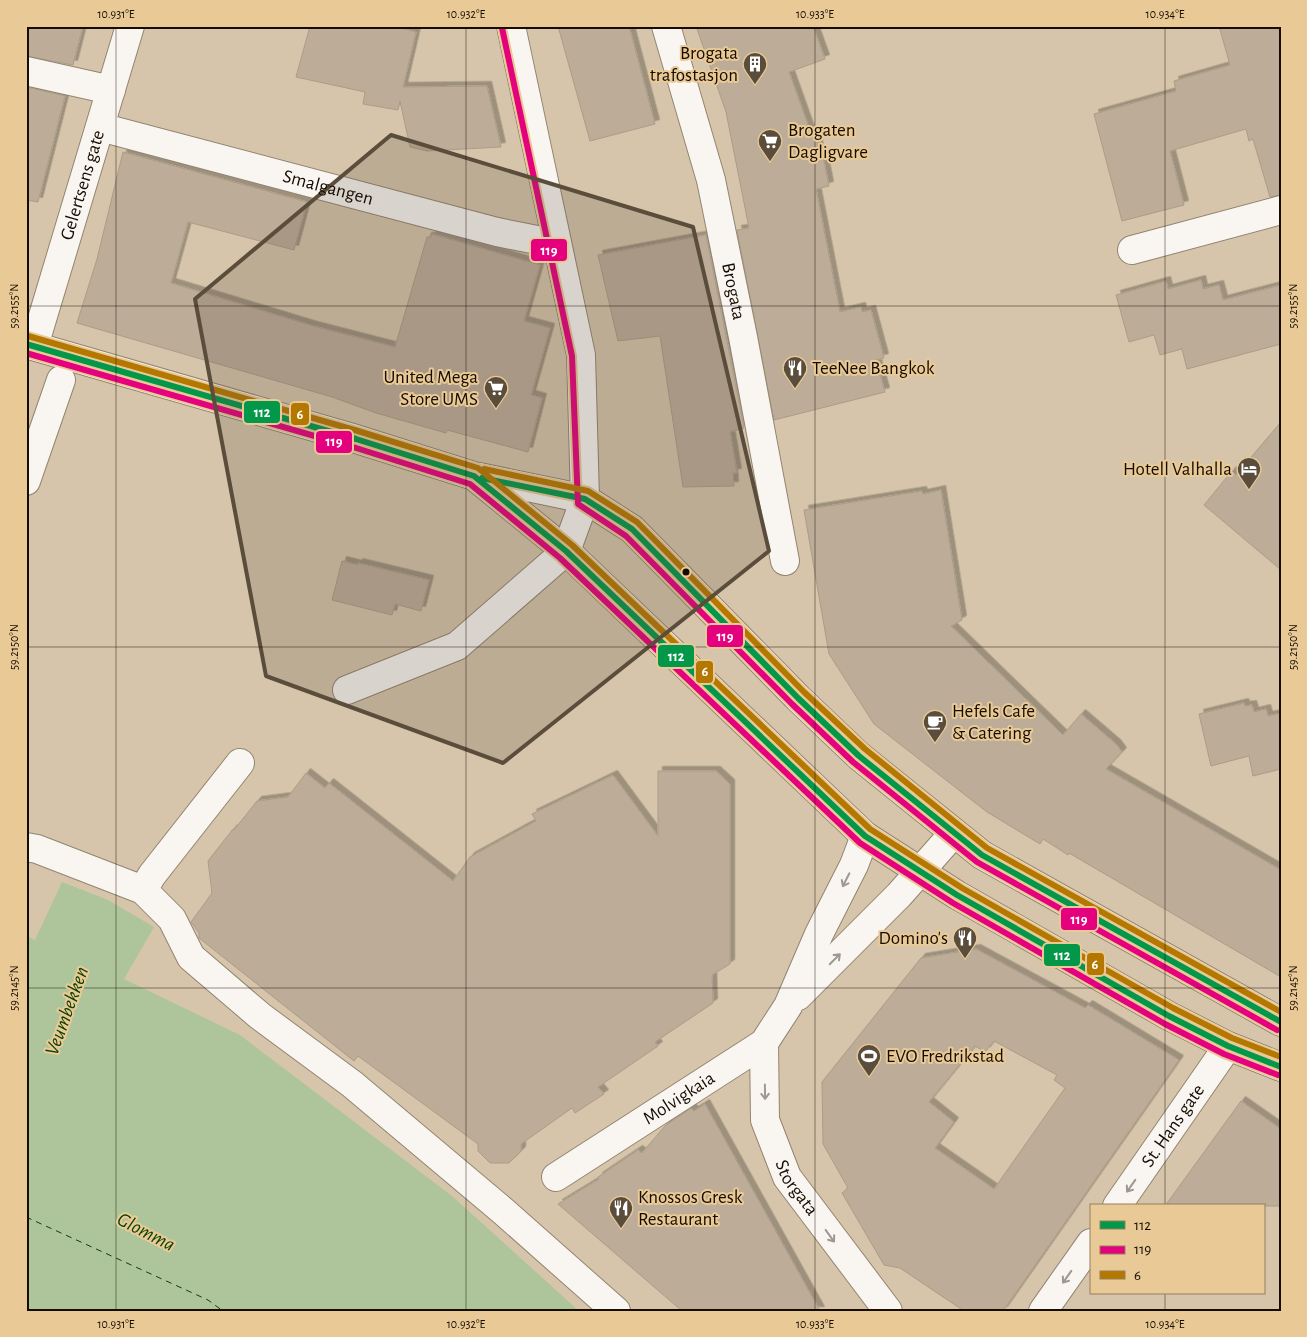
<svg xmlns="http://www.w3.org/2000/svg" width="1307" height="1337" font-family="'Alegreya Sans',sans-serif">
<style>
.water{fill:#aec59b}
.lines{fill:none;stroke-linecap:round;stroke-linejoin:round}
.ferry{stroke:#0c4200;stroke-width:1;stroke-dasharray:6 5;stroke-linecap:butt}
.building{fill:#bcac98;stroke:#ac9c88;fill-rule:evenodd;filter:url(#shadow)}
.minor-casing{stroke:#928570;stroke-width:30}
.minor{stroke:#f9f6f2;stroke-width:28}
.bus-1-casing{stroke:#e9ca97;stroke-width:10}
.bus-2-casing{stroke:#e9ca97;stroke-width:10}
.bus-3-casing{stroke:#e9ca97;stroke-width:10}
.bus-1{stroke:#029749;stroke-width:6}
.bus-2{stroke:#e5007d;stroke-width:6}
.bus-3{stroke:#b47800;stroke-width:6}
.oneway{stroke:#9f9891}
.marked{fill:#5a4d3b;fill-opacity:0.2;stroke:#5a4d3b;stroke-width:4;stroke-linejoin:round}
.ticks{fill:none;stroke:#170c00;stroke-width:1;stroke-opacity:0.45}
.bus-dot{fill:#170c00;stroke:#e9ca97;stroke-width:2}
.labels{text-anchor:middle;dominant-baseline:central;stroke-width:4;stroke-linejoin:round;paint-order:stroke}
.poi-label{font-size:19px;fill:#170c00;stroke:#e9ca97;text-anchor:start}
.street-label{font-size:19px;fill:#170c00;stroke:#e9ca97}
.water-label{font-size:20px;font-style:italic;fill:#0c4200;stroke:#e9ca97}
.line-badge{stroke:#e9ca97;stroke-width:2}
.badge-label{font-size:14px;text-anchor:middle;font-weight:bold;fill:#fff}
.neatline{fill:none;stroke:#170c00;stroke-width:2}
.ticks-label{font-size:12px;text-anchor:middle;fill:#170c00}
</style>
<defs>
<filter id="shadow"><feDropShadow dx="4.5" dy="-4.5" stdDeviation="0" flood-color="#0004"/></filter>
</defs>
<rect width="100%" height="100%" fill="#d6c5aa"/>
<polygon class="water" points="62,882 108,900 154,927 124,979 240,1035 452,1196 579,1311 26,1311 26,936 35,940"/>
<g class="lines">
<polyline class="ferry" points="26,1217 208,1300 223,1311"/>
</g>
<g class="building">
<polygon points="26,26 83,26 73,65 26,56"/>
<polygon points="310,26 394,26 416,32 403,87 487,86 501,147 427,151 410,147 400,101 398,110 363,104 365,92 296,77"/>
<polygon points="558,26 629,26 655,124 590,141"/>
<polygon points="696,26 813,26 825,59 789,72 813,139 817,139 819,151 822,151 829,186 816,189 840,312 861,307 862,312 871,310 884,358 876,360 885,392 774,420 737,230 749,228 726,112"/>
<polygon points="1219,26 1281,26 1281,195 1270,197 1253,139 1249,141 1246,129 1170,151 1184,205 1122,221 1094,114 1176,91 1174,81 1230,65"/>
<polygon points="26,87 65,96 38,202 26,200"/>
<polygon points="123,152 307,202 294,250 188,222 171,283 313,326 395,347 427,237 431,237 432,234 540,265 524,321 550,328 531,395 542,398 528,452 447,430 446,433 376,413 332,397 77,323 97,259"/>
<polygon points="706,235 744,428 730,432 737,473 733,473 734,486 683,487 660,336 618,341 598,255"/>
<polygon points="1201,280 1203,289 1219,285 1223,300 1281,285 1281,344 1187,369 1182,349 1160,355 1154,335 1129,342 1116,295 1166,281 1168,289"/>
<polygon points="1281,422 1281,570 1204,505 1232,471 1236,475"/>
<polygon points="941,490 962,620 951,626 1063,735 1081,714 1116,744 1122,752 1106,769 1281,870 1281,977 1069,853 1068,855 1043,839 1040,844 987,812 874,724 829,654 804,510 922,491 923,494"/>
<polygon points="342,561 358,565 358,563 429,580 421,611 395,604 392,615 332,600"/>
<polygon points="1244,703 1245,706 1252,705 1254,712 1266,709 1268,716 1281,713 1281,769 1253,776 1249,756 1211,766 1199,714"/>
<polygon points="658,771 716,771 730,784 730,964 712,975 713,1003 655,1042 658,1046 598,1087 604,1094 575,1113 572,1108 521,1144 521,1151 509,1163 490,1163 478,1151 478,1144 358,1056 354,1061 199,938 199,933 191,922 212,893 208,861 233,829 234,830 257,801 288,797 306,773 325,788 329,783 453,881 470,857 536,821 532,814 613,775 658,836"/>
<path d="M976 949 1085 1008 1088 1005 1179 1060 1003 1311H964L900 1268 884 1265 842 1193 848 1188 823 1144 822 1082 921 958ZM994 1041 1057 1075 1054 1080 1065 1088 994 1189 935 1148 954 1122 929 1102 975 1046 985 1052Z"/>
<polygon points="1241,1101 1281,1129 1281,1206 1165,1206"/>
<polygon points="705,1104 820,1311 682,1311 558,1204 599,1179 598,1177 638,1150 642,1153 665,1126 691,1108 694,1111"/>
</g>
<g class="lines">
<g class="minor-casing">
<g id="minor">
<path id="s1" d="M666 26 711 180 743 337 785 561"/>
<polyline points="26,71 111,90"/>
<path id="s2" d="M100 127 497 232 557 244"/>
<polyline points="1132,250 1281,210"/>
<polyline points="26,344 356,439 474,476 566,551 865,836 957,895 1169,1016 1228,1046 1281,1067"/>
<path id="s3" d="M34 346 130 26"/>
<polyline points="479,477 585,499 632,529 798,698 859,756 982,855 1281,1022"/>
<polyline points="26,481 61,380"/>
<polyline points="347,690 457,646 566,551 585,499 581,355 511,26"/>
<polyline points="26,847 37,849 143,890 172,919 191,957 260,1016 352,1084 503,1211 616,1311"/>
<polyline points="143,890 152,875 240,763"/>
<polyline points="798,996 899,895 953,834"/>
<path id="s4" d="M764 1043 765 1120 787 1177 888 1311"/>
<path id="s5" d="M556 1177 764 1043 788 1006 819 934 854 865 865 836"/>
<path id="s6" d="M1117 1206 1228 1046"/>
<polyline points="1043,1311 1091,1243"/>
</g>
</g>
<use href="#minor" class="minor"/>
<g class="bus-1-casing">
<g id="bus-1">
<polyline points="26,344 356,439 474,476 566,551 865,836 957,895 1169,1016 1228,1046 1281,1067"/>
<polyline points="482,478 585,499 632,529 798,698 859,756 982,855 1281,1022"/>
</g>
</g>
<g class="bus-2-casing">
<g id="bus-2">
<polyline points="502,28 572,356 578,504 626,536 792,704 853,762 977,862 1277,1030"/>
<polyline points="26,353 353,447 470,484 560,558 860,843 953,903 1165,1024 1224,1054 1278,1075"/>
</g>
</g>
<g class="bus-3-casing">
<g id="bus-3">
<polyline points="28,336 358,431 478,468 572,545 870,829 962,888 1173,1008 1232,1038 1281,1057"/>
<polyline points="484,469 588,491 637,522 804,692 865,749 987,848 1281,1012"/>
</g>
</g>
<use href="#bus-1" class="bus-1"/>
<use href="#bus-2" class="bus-2"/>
<use href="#bus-3" class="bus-3"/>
</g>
<defs><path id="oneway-shaft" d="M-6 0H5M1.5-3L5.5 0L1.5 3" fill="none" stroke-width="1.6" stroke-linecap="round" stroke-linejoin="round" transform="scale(1.25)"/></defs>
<g class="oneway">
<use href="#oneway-shaft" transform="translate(846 880) rotate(117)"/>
<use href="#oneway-shaft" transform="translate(835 959) rotate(-45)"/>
<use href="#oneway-shaft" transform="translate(765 1092) rotate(89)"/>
<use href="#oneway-shaft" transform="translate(1131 1186) rotate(125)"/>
<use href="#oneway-shaft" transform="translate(830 1236) rotate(54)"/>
<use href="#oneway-shaft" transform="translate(1067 1277) rotate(125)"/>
</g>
<path class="marked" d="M391 135 693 227 769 551 503 763 266 676 195 299Z"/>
<path class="ticks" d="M116 26V1311M466 26V1311M815 26V1311M1165 26V1206M26 306H1281M26 647H1281M26 988H1281M1165 1293V1311"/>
<defs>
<g id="building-pin" transform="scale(1.25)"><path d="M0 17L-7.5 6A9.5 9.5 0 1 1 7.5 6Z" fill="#5a4d3b" stroke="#e9ca97"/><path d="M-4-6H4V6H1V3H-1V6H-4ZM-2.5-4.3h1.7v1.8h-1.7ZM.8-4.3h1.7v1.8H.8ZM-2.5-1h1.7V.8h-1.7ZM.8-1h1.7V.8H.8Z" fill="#fff"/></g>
<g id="supermarket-pin" transform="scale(1.25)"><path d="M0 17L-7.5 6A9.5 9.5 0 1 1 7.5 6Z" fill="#5a4d3b" stroke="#e9ca97"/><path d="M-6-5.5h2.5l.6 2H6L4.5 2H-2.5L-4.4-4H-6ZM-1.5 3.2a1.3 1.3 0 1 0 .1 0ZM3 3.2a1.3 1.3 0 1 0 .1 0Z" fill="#fff"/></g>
<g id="restaurant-pin" transform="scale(1.25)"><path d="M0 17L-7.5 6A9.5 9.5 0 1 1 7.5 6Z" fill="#5a4d3b" stroke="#e9ca97"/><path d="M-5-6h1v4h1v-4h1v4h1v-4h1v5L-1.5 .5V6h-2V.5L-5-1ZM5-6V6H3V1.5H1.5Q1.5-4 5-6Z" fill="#fff"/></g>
<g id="hotel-pin" transform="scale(1.25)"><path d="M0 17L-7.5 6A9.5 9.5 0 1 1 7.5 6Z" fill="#5a4d3b" stroke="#e9ca97"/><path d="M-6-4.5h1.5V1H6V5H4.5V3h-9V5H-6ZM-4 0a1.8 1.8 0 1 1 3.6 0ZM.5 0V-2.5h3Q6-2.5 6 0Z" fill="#fff"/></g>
<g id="cafe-pin" transform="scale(1.25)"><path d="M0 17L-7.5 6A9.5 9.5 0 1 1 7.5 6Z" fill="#5a4d3b" stroke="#e9ca97"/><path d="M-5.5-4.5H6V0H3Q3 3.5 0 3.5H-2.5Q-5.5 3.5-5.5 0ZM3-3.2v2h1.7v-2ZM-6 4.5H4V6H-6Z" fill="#fff"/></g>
<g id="stadium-pin" transform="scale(1.25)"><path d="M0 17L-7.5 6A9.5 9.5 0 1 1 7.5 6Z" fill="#5a4d3b" stroke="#e9ca97"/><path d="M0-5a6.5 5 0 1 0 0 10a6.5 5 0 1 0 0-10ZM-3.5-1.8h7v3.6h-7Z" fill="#fff"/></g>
</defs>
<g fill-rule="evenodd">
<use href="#building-pin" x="755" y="64"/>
<use href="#supermarket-pin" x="770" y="141"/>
<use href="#restaurant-pin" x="795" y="368"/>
<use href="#supermarket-pin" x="496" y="388"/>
<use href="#hotel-pin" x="1249" y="469"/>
<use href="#cafe-pin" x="935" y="722"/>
<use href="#restaurant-pin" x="965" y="938"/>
<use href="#stadium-pin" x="869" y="1056"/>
<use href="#restaurant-pin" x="621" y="1208"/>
</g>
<circle class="bus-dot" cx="686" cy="572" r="4.5"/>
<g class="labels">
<g class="poi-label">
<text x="738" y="53" text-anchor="end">Brogata<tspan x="738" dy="22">trafostasjon</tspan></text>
<text x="788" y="130">Brogaten<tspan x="788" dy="22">Dagligvare</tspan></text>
<text x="812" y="368">TeeNee Bangkok</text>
<text x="478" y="377" text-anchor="end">United Mega<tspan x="478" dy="22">Store UMS</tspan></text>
<text x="1232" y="469" text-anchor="end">Hotell Valhalla</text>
<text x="952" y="711">Hefels Cafe<tspan x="952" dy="22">&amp; Catering</tspan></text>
<text x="948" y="938" text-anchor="end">Domino's</text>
<text x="886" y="1056">EVO Fredrikstad</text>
<text x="638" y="1197">Knossos Gresk<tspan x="638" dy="22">Restaurant</tspan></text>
</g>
<g class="street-label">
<text stroke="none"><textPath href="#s3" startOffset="168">Gelertsens gate</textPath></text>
<text stroke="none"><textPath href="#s2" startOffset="236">Smalgangen</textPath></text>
<text stroke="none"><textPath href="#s1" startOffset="274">Brogata</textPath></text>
<text stroke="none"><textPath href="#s5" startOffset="146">Molvigkaia</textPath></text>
<text stroke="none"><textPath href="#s6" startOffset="98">St. Hans gate</textPath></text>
<text stroke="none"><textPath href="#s4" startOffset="152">Storgata</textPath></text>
</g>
<g class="water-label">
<text transform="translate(67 1011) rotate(-70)">Veumbekken</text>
<text transform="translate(146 1232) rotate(27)">Glomma</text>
</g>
</g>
<g class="line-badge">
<rect x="530" y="238" width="38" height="24" rx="5" fill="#e5007d"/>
<rect x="243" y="400" width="38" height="24" rx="5" fill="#029749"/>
<rect x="290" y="402" width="20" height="24" rx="5" fill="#b47800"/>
<rect x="315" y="430" width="38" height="24" rx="5" fill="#e5007d"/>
<rect x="706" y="624" width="38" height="24" rx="5" fill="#e5007d"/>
<rect x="657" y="644" width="38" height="24" rx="5" fill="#029749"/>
<rect x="695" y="660" width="19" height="24" rx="5" fill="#b47800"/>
<rect x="1060" y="907" width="38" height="24" rx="5" fill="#e5007d"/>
<rect x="1043" y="943" width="38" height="24" rx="5" fill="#029749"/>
<rect x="1086" y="952" width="19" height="24" rx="5" fill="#b47800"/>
</g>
<g class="badge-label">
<text x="549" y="255">119</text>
<text x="262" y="417">112</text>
<text x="300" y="419">6</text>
<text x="334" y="446">119</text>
<text x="725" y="641">119</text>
<text x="676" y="661">112</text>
<text x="705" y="676">6</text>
<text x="1079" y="924">119</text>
<text x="1062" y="960">112</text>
<text x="1095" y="969">6</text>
</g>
<rect width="1307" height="1337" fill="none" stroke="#e9ca97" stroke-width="55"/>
<rect x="1090" y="1204" width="175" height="90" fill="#e9ca97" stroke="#957e5b"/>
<rect x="1100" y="1221" width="25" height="8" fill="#029749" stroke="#957e5b"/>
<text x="1134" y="1230" font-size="15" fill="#170c00">112</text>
<rect x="1100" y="1246" width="25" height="8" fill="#e5007d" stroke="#957e5b"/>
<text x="1134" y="1254" font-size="15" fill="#170c00">119</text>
<rect x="1100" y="1271" width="25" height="8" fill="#b47800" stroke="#957e5b"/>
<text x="1134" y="1280" font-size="15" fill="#170c00">6</text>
<rect x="28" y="28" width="1252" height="1282" class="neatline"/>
<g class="ticks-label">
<text x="116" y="18">10.931°E</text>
<text x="466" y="18">10.932°E</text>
<text x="815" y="18">10.933°E</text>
<text x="1165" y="18">10.934°E</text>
<text transform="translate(14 306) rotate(-90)" y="4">59.2155°N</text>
<text transform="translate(1293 306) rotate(-90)" y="4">59.2155°N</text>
<text transform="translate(14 647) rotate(-90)" y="4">59.2150°N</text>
<text transform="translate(1293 647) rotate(-90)" y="4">59.2150°N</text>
<text transform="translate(14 988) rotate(-90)" y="4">59.2145°N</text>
<text transform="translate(1293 988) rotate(-90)" y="4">59.2145°N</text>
<text x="116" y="1328">10.931°E</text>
<text x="466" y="1328">10.932°E</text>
<text x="815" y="1328">10.933°E</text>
<text x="1165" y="1328">10.934°E</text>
</g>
</svg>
